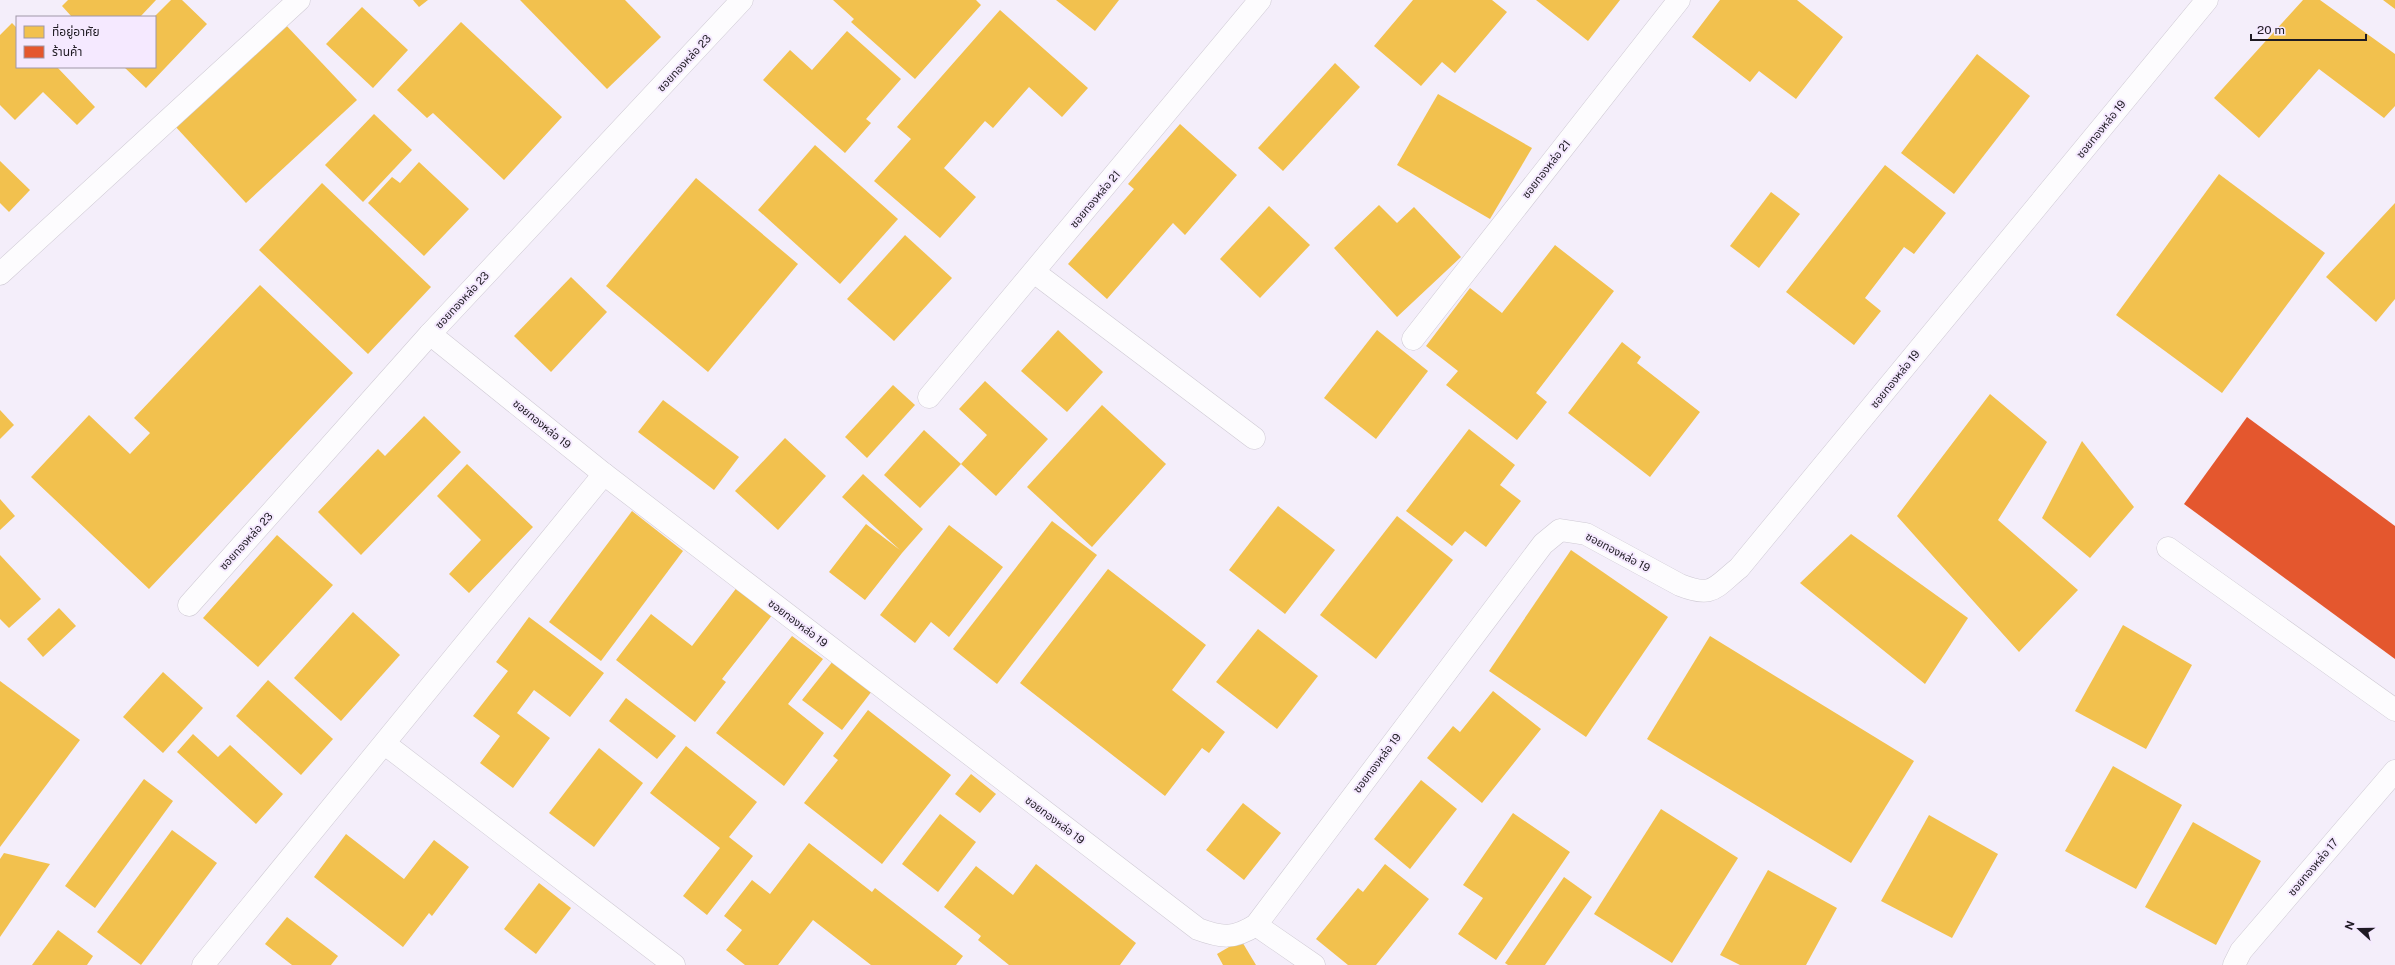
<svg xmlns="http://www.w3.org/2000/svg" width="2395" height="965" font-family="'Public Sans','Noto Sans Thai',sans-serif">
<style>
.homes{fill:#f2c14e}
.shops{fill:#e4572e}
.lines{fill:none;stroke-linecap:round;stroke-linejoin:round}
.minor-casing{stroke:#cfcad4;stroke-width:23}
.minor{stroke:#fdfcfe;stroke-width:22}
.labels{text-anchor:middle;dominant-baseline:central;stroke-width:4;stroke-linejoin:round;paint-order:stroke}
.street-label{font-size:11px;fill:#1f1b23;stroke:#f5e9ff}
</style>
<rect width="100%" height="100%" fill="#f4eefa"/>
<g class="homes">
<polygon points="68,0 156,0 140,17 72,17 62,6"/>
<polygon points="171,0 182,0 207,24 146,88 124,67 155,67 155,16"/>
<polygon points="413,0 428,0 419,7"/>
<polygon points="520,0 625,0 661,37 607,89"/>
<polygon points="833,0 976,0 981,5 915,79 851,22 854,19"/>
<polygon points="1056,0 1119,0 1095,31"/>
<polygon points="1413,0 1492,0 1507,12 1455,73 1442,62 1421,86 1374,46"/>
<polygon points="1536,0 1620,0 1588,41"/>
<polygon points="1720,0 1797,0 1843,37 1796,99 1759,71 1750,82 1692,37"/>
<polygon points="2303,0 2320,0 2395,54 2395,106 2384,118 2319,69 2259,138 2214,98"/>
<polygon points="2383,0 2395,0 2395,9"/>
<polygon points="362,7 408,50 373,88 326,44"/>
<polygon points="1000,10 1088,88 1062,117 1029,87 993,128 985,121 944,168 976,197 940,238 874,181 911,139 897,127"/>
<polygon points="283,22 357,100 246,203 174,125"/>
<polygon points="461,22 562,117 504,180 433,113 427,118 397,90"/>
<polygon points="12,23 17,28 17,67 57,67 95,107 77,125 43,92 15,120 0,105 0,35"/>
<polygon points="847,31 901,79 866,119 871,123 845,153 763,80 790,50 812,70"/>
<polygon points="1977,54 2030,96 1954,194 1901,153"/>
<polygon points="1335,63 1360,87 1283,171 1258,148"/>
<polygon points="1438,94 1532,148 1490,219 1397,165"/>
<polygon points="374,114 412,150 363,202 325,165"/>
<polygon points="1180,124 1237,175 1185,235 1173,223 1107,299 1068,264 1134,189 1128,184"/>
<polygon points="815,145 898,219 840,284 758,210"/>
<polygon points="0,161 30,190 9,212 0,203"/>
<polygon points="419,162 469,209 424,256 368,203 392,177 400,183"/>
<polygon points="1885,165 1946,213 1914,254 1904,247 1865,298 1881,311 1854,345 1786,292"/>
<polygon points="2219,174 2325,253 2222,393 2116,315"/>
<polygon points="696,178 798,264 708,372 606,286"/>
<polygon points="322,183 431,287 368,354 259,250"/>
<polygon points="1771,192 1800,214 1759,268 1730,246"/>
<polygon points="2395,203 2395,299 2376,322 2326,277"/>
<polygon points="1379,205 1397,223 1414,207 1461,257 1397,317 1334,248"/>
<polygon points="1269,206 1310,245 1260,298 1220,259"/>
<polygon points="905,235 952,278 894,341 847,299"/>
<polygon points="1555,245 1614,291 1536,393 1547,402 1517,440 1446,385 1458,371 1426,346 1470,288 1502,313"/>
<polygon points="571,277 607,312 551,372 514,336"/>
<polygon points="260,285 353,373 149,589 31,477 89,415 130,454 150,433 134,418"/>
<polygon points="1058,330 1103,372 1067,412 1021,371"/>
<polygon points="1377,330 1428,371 1376,439 1324,398"/>
<polygon points="1622,342 1641,357 1637,363 1700,412 1650,477 1568,413"/>
<polygon points="985,381 1048,439 996,496 961,464 987,435 959,409"/>
<polygon points="893,385 915,405 867,458 845,437"/>
<polygon points="1990,394 2047,442 1998,520 2078,590 2019,652 1897,516"/>
<polygon points="663,400 739,457 714,490 638,432"/>
<polygon points="1102,405 1166,464 1092,547 1027,487"/>
<polygon points="0,410 14,425 0,439"/>
<polygon points="424,416 461,452 361,555 318,512 378,449 385,456"/>
<polygon points="1469,429 1515,465 1500,485 1521,501 1486,547 1465,531 1452,546 1406,511"/>
<polygon points="924,430 961,464 920,508 884,475"/>
<polygon points="785,438 826,476 778,530 735,491"/>
<polygon points="2082,441 2134,507 2090,558 2042,518"/>
<polygon points="467,464 533,527 469,593 449,574 481,540 437,496"/>
<polygon points="863,474 923,529 902,553 865,600 829,572 866,524 900,550 842,497"/>
<polygon points="0,499 15,516 0,530"/>
<polygon points="1278,506 1335,550 1285,614 1229,570"/>
<polygon points="632,511 683,551 601,661 549,622"/>
<polygon points="1397,516 1453,560 1376,659 1320,615"/>
<polygon points="1052,521 1097,555 997,684 953,649"/>
<polygon points="949,525 1003,567 949,637 931,622 915,643 880,615"/>
<polygon points="1851,534 1968,618 1925,684 1800,583"/>
<polygon points="277,535 333,585 258,667 203,618"/>
<polygon points="1571,550 1668,617 1586,737 1489,671"/>
<polygon points="0,555 41,599 9,628 0,619"/>
<polygon points="1108,569 1206,645 1172,690 1225,732 1209,753 1202,748 1165,796 1020,683"/>
<polygon points="738,586 773,614 722,679 726,682 695,722 616,660 651,614 692,646"/>
<polygon points="59,608 76,626 43,657 27,639"/>
<polygon points="353,612 400,655 341,721 294,678"/>
<polygon points="529,617 604,673 570,717 534,690 517,713 550,738 513,788 480,763 500,736 473,716 508,671 496,662"/>
<polygon points="2123,625 2192,665 2146,749 2075,711"/>
<polygon points="1258,629 1318,676 1277,729 1216,682"/>
<polygon points="792,636 823,659 788,704 824,733 784,786 716,733"/>
<polygon points="1710,636 1914,761 1851,863 1647,739"/>
<polygon points="833,661 872,691 842,730 802,700"/>
<polygon points="163,672 203,708 163,753 123,717"/>
<polygon points="268,680 333,739 301,775 236,716"/>
<polygon points="0,681 80,740 0,847"/>
<polygon points="1493,691 1541,729 1482,803 1427,758 1453,726 1460,732"/>
<polygon points="626,698 676,736 657,759 609,721"/>
<polygon points="868,710 951,775 882,864 804,803 838,760 833,756"/>
<polygon points="193,734 218,757 230,745 283,794 256,824 177,752"/>
<polygon points="686,746 757,802 729,837 753,856 707,915 683,896 720,848 650,793"/>
<polygon points="599,748 643,783 594,847 549,813"/>
<polygon points="2113,766 2182,805 2136,889 2065,851"/>
<polygon points="971,774 996,794 980,813 955,794"/>
<polygon points="144,779 173,801 95,908 65,886"/>
<polygon points="1421,780 1457,809 1410,869 1374,839"/>
<polygon points="1243,803 1281,833 1244,880 1206,850"/>
<polygon points="1661,809 1738,858 1672,963 1594,914"/>
<polygon points="1513,813 1570,852 1496,960 1458,934 1483,898 1463,885"/>
<polygon points="940,814 976,842 938,892 902,864"/>
<polygon points="1929,815 1998,854 1952,938 1881,901"/>
<polygon points="2193,822 2261,861 2216,945 2145,907"/>
<polygon points="172,830 217,863 141,965 97,932"/>
<polygon points="346,834 404,879 434,840 469,867 432,916 429,913 403,947 314,877"/>
<polygon points="809,843 872,892 875,888 963,956 956,965 871,965 813,920 778,965 745,965 726,950 742,930 724,916 752,880 770,894"/>
<polygon points="4,853 50,864 0,937 0,859"/>
<polygon points="1036,864 1136,943 1120,965 1009,965 978,940 981,936 944,907 976,866 1013,895"/>
<polygon points="1385,864 1429,899 1376,965 1348,965 1316,939 1358,888 1363,892"/>
<polygon points="1768,870 1837,908 1806,965 1740,965 1720,955"/>
<polygon points="1564,877 1592,897 1545,965 1508,965 1505,963"/>
<polygon points="539,883 571,908 536,954 504,929"/>
<polygon points="287,917 338,956 331,965 292,965 265,944"/>
<polygon points="58,930 93,956 87,965 32,965"/>
<polygon points="1241,940 1256,965 1223,965 1217,954"/>
</g>
<polygon class="shops" points="2247,417 2395,526 2395,659 2184,504"/>
<g class="lines">
<g class="minor-casing">
<g id="minor">
<polyline points="1034,272 1254,438"/>
<polyline points="0,274 299,0"/>
<path d="M430 334 604 474 1198 929C1222 938 1234 939 1256 925L1543 544 1560 530 1586 534 1680 585C1713 598 1714 588 1739 568L2207 0"/>
<polyline points="1413,339 1679,0"/>
<polyline points="929,397 1260,0"/>
<polyline points="2168,548 2395,710"/>
<polyline points="189,605 430,334 742,0"/>
<polyline points="385,744 674,965"/>
<polyline points="1256,925 1314,965"/>
<polyline points="203,965 604,474"/>
<polyline points="2234,965 2241,951 2395,771"/>
</g>
</g>
<use href="#minor" class="minor"/>
</g>
<g class="labels">
<g class="street-label">
<text transform="translate(684 63) rotate(-47)">ซอยทองหล่อ 23</text>
<text transform="translate(2101 129) rotate(-51)">ซอยทองหล่อ 19</text>
<text transform="translate(1546 169) rotate(-52)">ซอยทองหล่อ 21</text>
<text transform="translate(1095 199) rotate(-50)">ซอยทองหล่อ 21</text>
<text transform="translate(462 300) rotate(-47)">ซอยทองหล่อ 23</text>
<text transform="translate(1895 379) rotate(-51)">ซอยทองหล่อ 19</text>
<text transform="translate(542 424) rotate(39)">ซอยทองหล่อ 19</text>
<text transform="translate(246 541) rotate(-48)">ซอยทองหล่อ 23</text>
<text transform="translate(1618 552) rotate(28)">ซอยทองหล่อ 19</text>
<text transform="translate(798 623) rotate(37)">ซอยทองหล่อ 19</text>
<text transform="translate(1377 763) rotate(-53)">ซอยทองหล่อ 19</text>
<text transform="translate(1055 820) rotate(37)">ซอยทองหล่อ 19</text>
<text transform="translate(2313 867) rotate(-50)">ซอยทองหล่อ 17</text>
</g>
</g>
<rect x="16" y="16" width="140" height="52" fill="#f5e9ff" stroke="#9f97a7"/>
<rect x="24" y="26" width="20" height="12" fill="#f2c14e" stroke="#9f97a7"/>
<text x="52" y="36" font-size="12" fill="#1f1b23">ที่อยู่อาศัย</text>
<rect x="24" y="46" width="20" height="12" fill="#e4572e" stroke="#9f97a7"/>
<text x="52" y="56" font-size="12" fill="#1f1b23">ร้านค้า</text>
<g transform="translate(2359 929) rotate(291)" stroke="#f5e9ff" stroke-width="3" paint-order="stroke">
<path d="M0-3L7 15L0 10L-7 15Z" fill="#1f1b23"/>
<text y="-6" font-size="11" font-weight="bold" text-anchor="middle" fill="#1f1b23">N</text>
</g>
<path d="M2251 34v6h115v-6" fill="none" stroke="#1f1b23" stroke-width="2"/>
<text x="2257" y="34" font-size="12" fill="#1f1b23" stroke="#f5e9ff" stroke-width="3" paint-order="stroke">20 m</text>
</svg>
